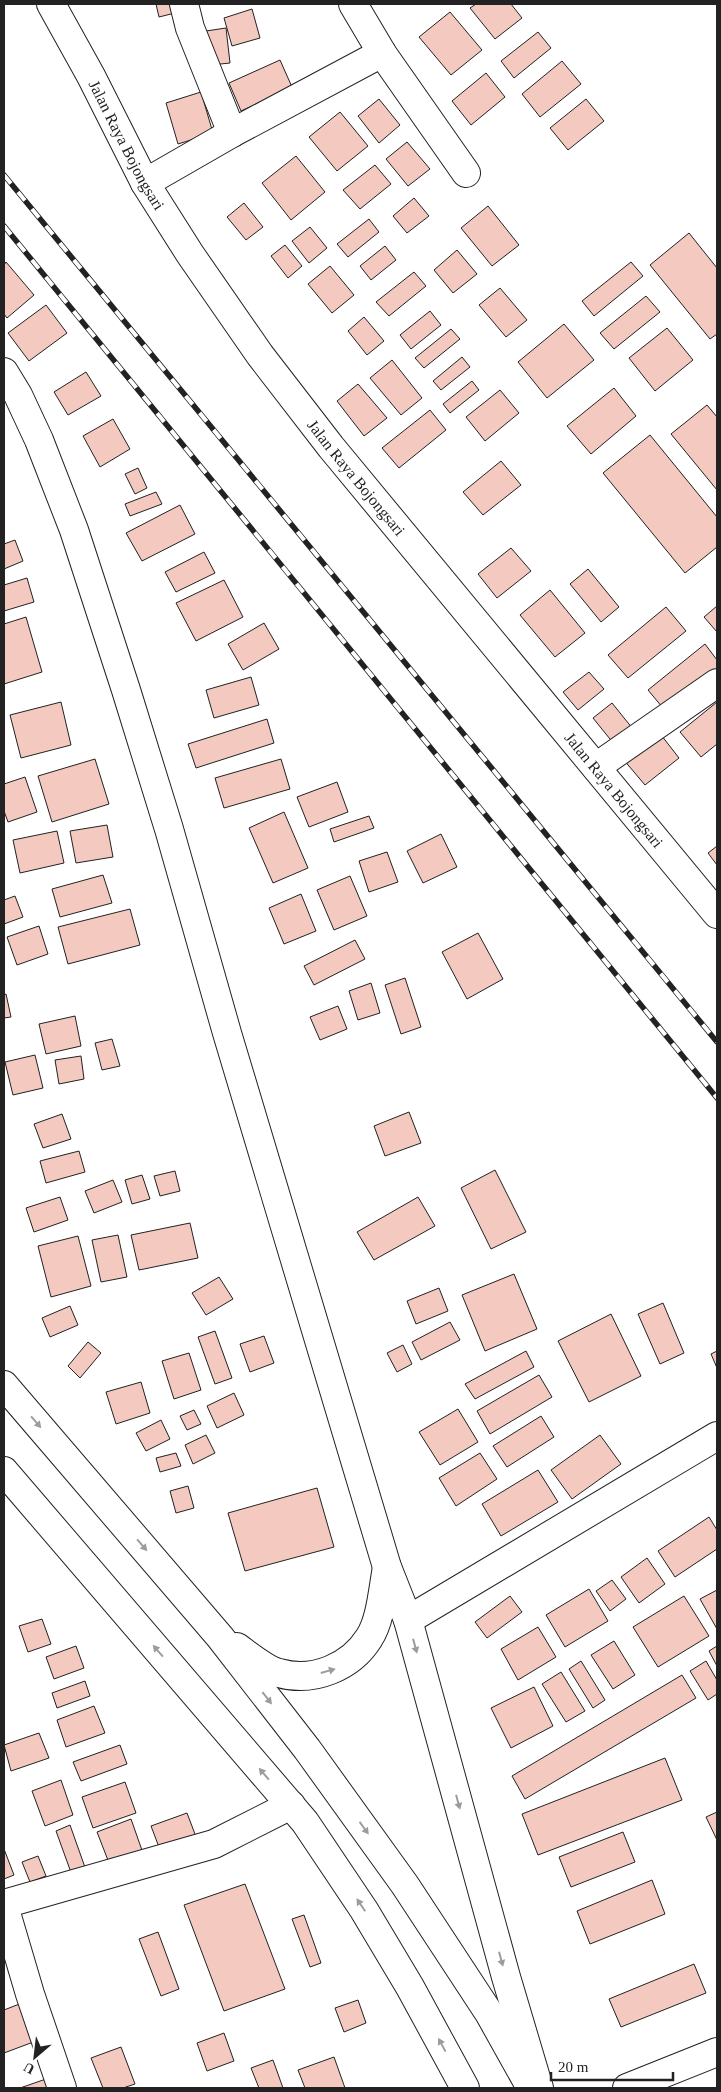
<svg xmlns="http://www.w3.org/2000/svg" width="721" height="2092" font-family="Georgia,serif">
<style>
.building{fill:#f3c9c0;stroke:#222}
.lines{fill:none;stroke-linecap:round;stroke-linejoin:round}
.minor-casing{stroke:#222;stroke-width:30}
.major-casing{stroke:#222;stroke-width:30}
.highway-casing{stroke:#222;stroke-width:30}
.minor{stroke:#fff;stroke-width:28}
.major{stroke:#fff;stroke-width:28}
.highway{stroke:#fff;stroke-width:28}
.rail-casing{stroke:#222;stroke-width:5.5}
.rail{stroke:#fff;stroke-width:4;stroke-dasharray:11;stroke-linecap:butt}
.oneway{fill:#9c9c9c}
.labels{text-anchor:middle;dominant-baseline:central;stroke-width:4;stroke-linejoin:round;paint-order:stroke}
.street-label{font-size:16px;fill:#222;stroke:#fff}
</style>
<rect width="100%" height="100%" fill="#fff"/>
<g class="building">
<polygon points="156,4 177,4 179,12 159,17"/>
<polygon points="476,4 511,4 522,18 495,39 470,8"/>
<polygon points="252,9 260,38 232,46 224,18"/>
<polygon points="450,12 482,50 451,75 419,37"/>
<polygon points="226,28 230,63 211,65 206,31"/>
<polygon points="538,32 551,48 514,78 501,61"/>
<polygon points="280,60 292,87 241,111 229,83"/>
<polygon points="562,61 581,84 540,117 522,94"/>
<polygon points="486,73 505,97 471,125 452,101"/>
<polygon points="201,92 213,133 178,144 166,103"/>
<polygon points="379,99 400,125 379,143 358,116"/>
<polygon points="586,99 604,121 568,150 550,128"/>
<polygon points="340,112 368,146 337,171 309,137"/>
<polygon points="407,142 430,169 408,186 386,159"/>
<polygon points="296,156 325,192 291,220 262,183"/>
<polygon points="375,165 391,184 360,209 343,190"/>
<polygon points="414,198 429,216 407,233 393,216"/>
<polygon points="244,203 263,227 246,240 227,217"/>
<polygon points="488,206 519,245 492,266 461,228"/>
<polygon points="369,219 379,232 348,257 337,244"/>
<polygon points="310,227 327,248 309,263 292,241"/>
<polygon points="689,233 717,268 717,334 710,339 650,265"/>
<polygon points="285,245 302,266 288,278 271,256"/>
<polygon points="385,246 396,260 371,280 360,266"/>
<polygon points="457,250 477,274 453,293 434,270"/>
<polygon points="6,262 34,295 7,318 4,314 4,265"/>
<polygon points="631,262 643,276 594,316 582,301"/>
<polygon points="330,266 354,295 332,313 308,284"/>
<polygon points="414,272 426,286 389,316 376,302"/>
<polygon points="500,288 527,320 506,337 479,305"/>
<polygon points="646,296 660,312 614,349 600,333"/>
<polygon points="46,305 67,333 29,361 8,333"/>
<polygon points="430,311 441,325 411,349 400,335"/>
<polygon points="364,317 384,341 367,355 348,331"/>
<polygon points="564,324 594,360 547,398 518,362"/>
<polygon points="667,328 693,360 655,391 629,358"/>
<polygon points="451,329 460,339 424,368 415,358"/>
<polygon points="462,357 470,367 441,390 433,381"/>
<polygon points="392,360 422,398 401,415 370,378"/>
<polygon points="86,372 101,396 68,415 54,392"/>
<polygon points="472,381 479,390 450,413 443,404"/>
<polygon points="358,384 387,418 364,436 337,401"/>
<polygon points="614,388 636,416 591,454 567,426"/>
<polygon points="500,390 519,413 485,441 466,417"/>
<polygon points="707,405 717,417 717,490 671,434"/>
<polygon points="430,410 446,430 399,468 382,448"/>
<polygon points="113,419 130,449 100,467 83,436"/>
<polygon points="650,435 717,517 717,547 685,573 603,473"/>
<polygon points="501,461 521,485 483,515 463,492"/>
<polygon points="138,468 147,488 135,494 125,474"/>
<polygon points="156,492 162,504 130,516 125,504"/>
<polygon points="180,505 195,534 142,561 126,533"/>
<polygon points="15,540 23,561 4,569 4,544"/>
<polygon points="511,548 531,571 497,598 478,574"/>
<polygon points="204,552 215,573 176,592 165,572"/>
<polygon points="588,569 619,607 601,622 570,584"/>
<polygon points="27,578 34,602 4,611 4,585"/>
<polygon points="224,580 243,617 196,641 176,603"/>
<polygon points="550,590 585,633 555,657 520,615"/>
<polygon points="717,606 717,632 704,617"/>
<polygon points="666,607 686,631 628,678 608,655"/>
<polygon points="26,617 42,672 4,684 4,624"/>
<polygon points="264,623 279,649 243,670 228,644"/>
<polygon points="705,644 717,660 717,675 668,714 648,690"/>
<polygon points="589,672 604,689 578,710 563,692"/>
<polygon points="251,677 259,705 214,718 206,690"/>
<polygon points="61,702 71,745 21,758 10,715"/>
<polygon points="717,702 717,744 701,757 680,732"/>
<polygon points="612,703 633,729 614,744 593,718"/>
<polygon points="267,719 274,743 196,768 188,744"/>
<polygon points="658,731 679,758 645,785 623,759"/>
<polygon points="95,759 109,804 52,822 38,776"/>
<polygon points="281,759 290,789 224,808 215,778"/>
<polygon points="25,777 37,812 8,822 4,811 4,784"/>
<polygon points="337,782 348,812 309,827 297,797"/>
<polygon points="284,812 308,868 273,883 249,828"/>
<polygon points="369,816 374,828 334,842 330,829"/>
<polygon points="107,825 113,857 76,863 70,831"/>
<polygon points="57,831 64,863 20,873 13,840"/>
<polygon points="441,834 457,867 423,883 407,851"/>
<polygon points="717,846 717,865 708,853"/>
<polygon points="387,852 398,882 369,892 359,861"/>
<polygon points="103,875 112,903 60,917 52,889"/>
<polygon points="350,876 367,916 334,930 317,890"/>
<polygon points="301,894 316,931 284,944 269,908"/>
<polygon points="15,896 23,917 4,924 4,900"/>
<polygon points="130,909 140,945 68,964 58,927"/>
<polygon points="39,926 48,954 17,965 7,937"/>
<polygon points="478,933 503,979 467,999 442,952"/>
<polygon points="355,940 365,959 314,985 304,966"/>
<polygon points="405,978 421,1027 401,1034 385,985"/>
<polygon points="371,983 380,1013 358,1020 349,991"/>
<polygon points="6,994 11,1017 4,1018 4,995"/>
<polygon points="338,1006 347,1029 320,1040 310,1017"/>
<polygon points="75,1016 81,1046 46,1054 39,1024"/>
<polygon points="112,1039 120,1066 102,1070 95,1043"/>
<polygon points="35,1055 43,1088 13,1095 5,1062"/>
<polygon points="81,1056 84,1079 59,1084 55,1060"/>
<polygon points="409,1112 421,1143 385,1156 374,1126"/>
<polygon points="62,1114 71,1139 43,1148 34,1124"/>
<polygon points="79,1151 85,1172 46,1183 40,1161"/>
<polygon points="495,1170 526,1232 491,1249 461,1188"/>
<polygon points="175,1171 180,1191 160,1196 154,1176"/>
<polygon points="142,1175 150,1199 132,1204 125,1180"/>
<polygon points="113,1180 122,1202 94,1213 85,1191"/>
<polygon points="60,1197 68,1220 34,1232 26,1208"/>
<polygon points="418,1197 435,1226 374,1260 357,1232"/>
<polygon points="190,1223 198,1258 139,1270 131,1235"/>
<polygon points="118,1235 127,1277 101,1282 92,1240"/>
<polygon points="78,1236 91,1286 51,1297 38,1246"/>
<polygon points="514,1274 537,1329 485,1351 462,1295"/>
<polygon points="219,1277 233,1299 206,1315 192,1293"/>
<polygon points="439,1288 448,1311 416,1324 407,1301"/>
<polygon points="663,1303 684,1353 660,1364 638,1314"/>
<polygon points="70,1306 78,1325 50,1337 42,1318"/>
<polygon points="611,1314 641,1376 589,1402 558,1341"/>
<polygon points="450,1322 460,1340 421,1360 412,1342"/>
<polygon points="215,1331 232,1378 215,1384 198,1337"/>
<polygon points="264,1336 274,1363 250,1372 240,1344"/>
<polygon points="88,1342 101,1353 80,1378 68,1366"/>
<polygon points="403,1345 412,1364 397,1372 387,1353"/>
<polygon points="526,1351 534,1367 475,1399 465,1384"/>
<polygon points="717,1351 717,1368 711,1354"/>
<polygon points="189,1353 201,1390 174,1399 162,1361"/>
<polygon points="539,1375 552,1397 490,1434 477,1411"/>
<polygon points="141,1382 150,1413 116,1424 106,1392"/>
<polygon points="234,1393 244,1415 217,1428 207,1406"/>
<polygon points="458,1409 478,1442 440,1465 419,1432"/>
<polygon points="194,1410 201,1424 187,1430 180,1416"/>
<polygon points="541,1416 554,1437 507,1467 493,1446"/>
<polygon points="161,1420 170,1439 146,1451 136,1433"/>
<polygon points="206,1435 215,1453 193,1464 185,1445"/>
<polygon points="600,1435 621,1464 572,1499 551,1470"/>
<polygon points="176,1453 181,1466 160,1472 156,1458"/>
<polygon points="480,1453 497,1479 456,1506 439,1478"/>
<polygon points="538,1470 558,1502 501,1536 482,1504"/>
<polygon points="188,1486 194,1508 176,1513 170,1491"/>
<polygon points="317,1488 334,1547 245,1571 228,1513"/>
<polygon points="709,1517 717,1530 717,1549 675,1577 658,1551"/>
<polygon points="647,1558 665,1584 639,1603 621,1577"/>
<polygon points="612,1580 626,1599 610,1611 596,1591"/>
<polygon points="589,1589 608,1621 565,1647 546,1615"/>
<polygon points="717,1590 717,1629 700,1599"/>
<polygon points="510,1596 522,1612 487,1638 475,1622"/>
<polygon points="684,1596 709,1636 658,1667 633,1627"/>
<polygon points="42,1619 51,1644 28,1652 19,1626"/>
<polygon points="538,1627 556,1657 518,1680 501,1649"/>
<polygon points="614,1641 635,1675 613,1689 591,1655"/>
<polygon points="76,1646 84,1668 54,1679 46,1657"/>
<polygon points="717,1646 717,1666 709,1651"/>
<polygon points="581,1661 605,1700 593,1708 569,1669"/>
<polygon points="706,1661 717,1680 717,1694 708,1700 690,1671"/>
<polygon points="561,1672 585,1711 566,1722 542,1684"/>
<polygon points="682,1675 696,1698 525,1799 512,1776"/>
<polygon points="85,1681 90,1696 57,1708 52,1693"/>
<polygon points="534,1687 553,1726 511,1748 491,1708"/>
<polygon points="94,1706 105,1733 66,1747 57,1720"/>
<polygon points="39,1733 49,1758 11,1771 4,1745"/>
<polygon points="120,1745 127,1764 81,1781 73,1762"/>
<polygon points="665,1758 682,1800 538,1855 522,1814"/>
<polygon points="61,1780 73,1815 45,1826 32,1791"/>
<polygon points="125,1782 136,1813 93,1828 82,1797"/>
<polygon points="717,1812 717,1840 706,1817"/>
<polygon points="187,1813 198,1842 162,1855 151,1826"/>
<polygon points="131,1819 144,1856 111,1868 97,1832"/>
<polygon points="70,1825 87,1873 73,1878 56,1831"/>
<polygon points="623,1832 635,1862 571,1887 559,1857"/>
<polygon points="4,1849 14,1875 4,1879"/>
<polygon points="38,1856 46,1876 30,1882 22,1862"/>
<polygon points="652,1880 665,1914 590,1944 577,1911"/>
<polygon points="245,1884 285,1989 224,2011 184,1905"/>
<polygon points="304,1915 321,1963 310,1967 292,1919"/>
<polygon points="158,1932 179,1989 161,1996 139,1939"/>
<polygon points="694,1964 706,1993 621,2027 609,1999"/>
<polygon points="358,2000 366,2023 344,2032 335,2008"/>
<polygon points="22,2003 36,2041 4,2053 4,2010"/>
<polygon points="224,2033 234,2061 207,2071 197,2043"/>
<polygon points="121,2047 135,2084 123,2088 103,2088 91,2058"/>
<polygon points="334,2057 345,2088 305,2088 298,2070"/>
<polygon points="273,2060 283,2088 259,2088 251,2068"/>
<polygon points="46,2079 50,2088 20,2088"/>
</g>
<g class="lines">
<g class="minor-casing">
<g id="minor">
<path id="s1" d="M51 4 91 76 145 183 190 254 260 355 331 447 717 914"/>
<polyline points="184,4 190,28 232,133"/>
<polyline points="353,4 382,53 466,173"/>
<polyline points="145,183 232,133 382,53"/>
<polyline points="596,767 717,683"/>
<polyline points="408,1620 717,1436"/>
<polyline points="4,1904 214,1844 291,1805"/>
<polyline points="4,1906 30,1994 62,2088"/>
<polyline points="627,2088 717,2052"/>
</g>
</g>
<g class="major-casing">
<polyline id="major" points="4,372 18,395 39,440 74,530 126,690 169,829 227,1033 387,1567 408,1620 506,1977 539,2088"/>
</g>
<g class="highway-casing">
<g id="highway">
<polyline points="4,1385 220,1637 307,1749 405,1885 489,2013 531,2088"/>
<polyline points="4,1471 305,1822 364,1910 410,1987 465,2088"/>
<path d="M237 1647C248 1655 266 1670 279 1673 313 1683 351 1667 369 1638 381 1620 383 1588 387 1567"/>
</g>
</g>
<use href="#minor" class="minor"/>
<use href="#major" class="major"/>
<use href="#highway" class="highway"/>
<g class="rail-casing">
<g id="rail">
<polyline points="4,175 717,1042"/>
<polyline points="4,226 717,1098"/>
</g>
</g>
<use href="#rail" class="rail"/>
</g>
<defs><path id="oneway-solid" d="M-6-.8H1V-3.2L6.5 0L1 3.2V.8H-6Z" transform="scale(1.25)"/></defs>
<g class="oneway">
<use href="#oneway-solid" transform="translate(36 1422) rotate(49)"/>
<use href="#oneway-solid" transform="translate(142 1545) rotate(49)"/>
<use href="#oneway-solid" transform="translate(415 1646) rotate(75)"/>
<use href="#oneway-solid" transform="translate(158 1651) rotate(-131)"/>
<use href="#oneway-solid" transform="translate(328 1671) rotate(-16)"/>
<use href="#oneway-solid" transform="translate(267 1698) rotate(52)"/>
<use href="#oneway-solid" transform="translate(264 1774) rotate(-131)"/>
<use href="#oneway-solid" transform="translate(458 1802) rotate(75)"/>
<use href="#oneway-solid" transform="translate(364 1828) rotate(54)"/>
<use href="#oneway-solid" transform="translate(361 1905) rotate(-124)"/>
<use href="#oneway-solid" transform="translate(501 1959) rotate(75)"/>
<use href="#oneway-solid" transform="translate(442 2045) rotate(-118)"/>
</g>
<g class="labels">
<g class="street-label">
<text stroke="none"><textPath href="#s1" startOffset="160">Jalan Raya Bojongsari</textPath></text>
<text stroke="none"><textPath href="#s1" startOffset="565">Jalan Raya Bojongsari</textPath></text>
<text stroke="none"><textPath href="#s1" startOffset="970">Jalan Raya Bojongsari</textPath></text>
</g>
</g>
<rect width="721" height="2092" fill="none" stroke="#222222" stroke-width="10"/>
<g transform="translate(35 2057) rotate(208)" stroke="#ffffff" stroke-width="4" paint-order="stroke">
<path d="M0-4L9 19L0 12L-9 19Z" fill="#222222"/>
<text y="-8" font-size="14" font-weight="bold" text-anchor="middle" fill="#222222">U</text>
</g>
<path d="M551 2072v8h122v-8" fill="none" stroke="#222222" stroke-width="2.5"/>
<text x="558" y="2072" font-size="15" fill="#222222" stroke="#ffffff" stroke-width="4" paint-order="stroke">20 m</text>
</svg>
